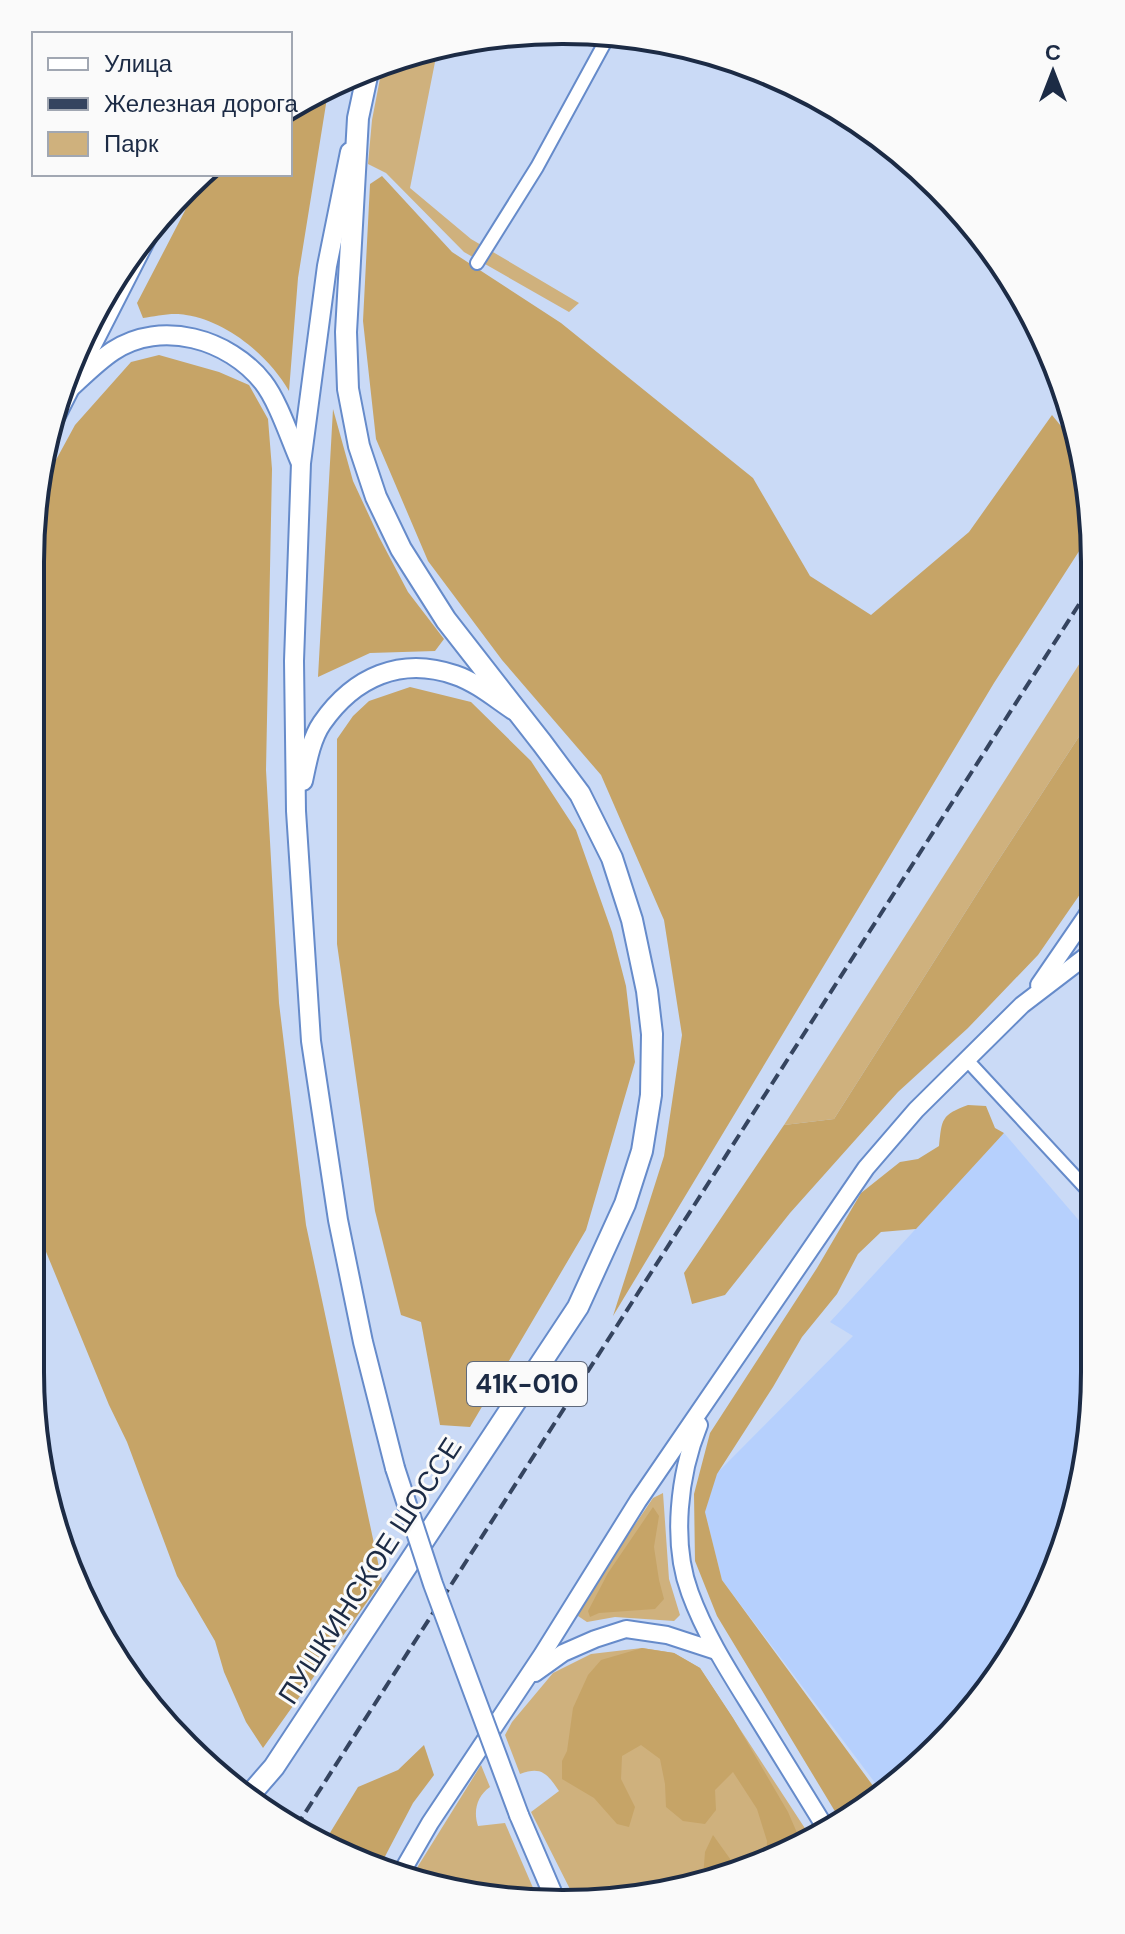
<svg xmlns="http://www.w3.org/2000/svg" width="1125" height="1934" font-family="'DM Sans',sans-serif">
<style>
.built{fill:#b6d0fd}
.green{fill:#cfb17d}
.forest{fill:#c6a467}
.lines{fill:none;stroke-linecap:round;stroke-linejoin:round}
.minor-casing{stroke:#668bca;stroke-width:16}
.tertiary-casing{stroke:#668bca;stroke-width:20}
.secondary-casing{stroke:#668bca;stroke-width:22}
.primary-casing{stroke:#668bca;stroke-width:24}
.minor{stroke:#fff;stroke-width:12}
.tertiary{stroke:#fff;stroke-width:16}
.secondary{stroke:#fff;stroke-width:18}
.primary{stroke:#fff;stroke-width:20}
.rail{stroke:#35445f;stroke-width:4;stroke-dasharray:12 6;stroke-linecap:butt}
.secondary-bridge-casing{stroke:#668bca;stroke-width:22;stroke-linecap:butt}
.secondary-bridge{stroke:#fff;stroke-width:18}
.labels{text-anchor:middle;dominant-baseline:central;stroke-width:6;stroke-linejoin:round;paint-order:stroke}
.shield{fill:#fafafa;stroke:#5f697b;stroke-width:2}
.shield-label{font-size:26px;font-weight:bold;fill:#1c2b45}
.street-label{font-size:28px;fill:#1c2b45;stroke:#fafafa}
.rim{fill:none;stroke:#1c2b45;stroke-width:4}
</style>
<rect width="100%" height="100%" fill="#cadaf6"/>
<polygon class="built" points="1004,1133 1094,1238 1094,1407 1067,1543 1006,1667 913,1772 882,1792 722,1580 705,1512 716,1474 853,1336 830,1322"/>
<g class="green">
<polygon points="438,47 410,188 471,239 579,303 569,312 464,252 386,173 368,164 372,120 383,63"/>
<polygon points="1094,641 1093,715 994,867 834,1119 784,1125"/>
<polygon points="663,1493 669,1579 680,1615 674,1621 615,1617 587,1622 578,1616 579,1607 653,1498"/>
<path d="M642 1648 674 1653 700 1668 810 1836 766 1864 597 1903 576 1901 531 1812 559 1791C547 1773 541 1766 520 1774L505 1735 512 1722 553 1673 591 1654Z"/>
<path d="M481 1765 490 1787C477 1796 473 1811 478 1826L505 1823 537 1897 424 1886 410 1879Z"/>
</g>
<g class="forest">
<path d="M331 85 327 98 298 278 289 391C269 356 227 321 186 315 173 312 156 316 143 318L137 303 204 174H290V107Z"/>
<polygon points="382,176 452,252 561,323 753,478 810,576 871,615 969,532 1052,415 1078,447 1094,528 994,683 613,1316 664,1156 682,1035 664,920 601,775 502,660 428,561 376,439 363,321 370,184"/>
<polygon points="159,355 219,372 249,385 268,419 272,469 266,770 279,1003 306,1225 382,1581 263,1748 246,1722 224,1672 215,1641 177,1576 127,1442 109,1405 35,1225 30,1228 31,527 38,493 75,425 131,362"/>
<polygon points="333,409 353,481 379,537 408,592 444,639 435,651 370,653 318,677"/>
<polygon points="410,687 471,702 531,761 576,830 612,932 626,986 635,1062 586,1230 470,1427 440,1425 421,1322 401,1315 375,1211 337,944 337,739 353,716 369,701"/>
<polygon points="1094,711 1094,874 1038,955 968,1028 898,1092 790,1213 725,1295 692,1304 684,1273 784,1125 834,1119 994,867 1093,715"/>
<path d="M968 1105 986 1106 995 1128 1004 1133 916 1229 881 1232 858 1254 837 1294 802 1337 773 1387 717 1474 705 1512 722 1580 879 1794 839 1818 717 1616 695 1561 694 1494 710 1433 817 1268 861 1193 900 1162 918 1159 939 1146C942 1119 941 1115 968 1105Z"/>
<polygon points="653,1507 659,1516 654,1547 659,1580 664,1599 655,1609 599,1613 590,1617 588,1611 608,1573"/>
<polygon points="642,1648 674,1653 700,1668 733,1718 788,1812 801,1842 768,1863 766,1861 767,1841 757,1809 733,1772 715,1790 716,1810 705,1824 683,1821 666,1807 665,1784 660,1759 641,1745 622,1756 621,1779 635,1807 629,1827 617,1824 594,1798 562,1779 562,1761 567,1751 573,1708 588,1675 601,1660"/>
<polygon points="424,1745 434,1775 413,1803 380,1866 325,1841 358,1787 398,1770"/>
<polygon points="713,1835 733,1863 748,1868 703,1878 705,1852"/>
</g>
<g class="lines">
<g class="minor-casing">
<g id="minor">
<polyline points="477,263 537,167 609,35"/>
<polyline points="967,1060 1094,1197"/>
</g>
</g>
<g class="tertiary-casing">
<g id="tertiary">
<polyline points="1088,913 1088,928 1094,934"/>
<polyline points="1039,985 1094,905"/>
<path d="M699 1425C679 1474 671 1542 690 1593 705 1634 728 1670 751 1707 776 1747 800 1787 825 1827"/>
<polyline points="535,1673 563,1653 595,1639 626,1629 667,1635 716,1651"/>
<polyline points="400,1875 430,1823 542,1655 638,1501 866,1168 916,1110 1022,1005 1094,950"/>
</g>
</g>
<g class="secondary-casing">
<g id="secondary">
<polyline points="350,152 327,266 301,463 294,661 296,811 311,1041 338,1220 363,1342 395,1468"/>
<path d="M71 387C84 375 98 361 113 351 161 319 229 339 263 382 278 401 290 438 300 461"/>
<path d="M303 781C307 762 311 739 322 723 354 677 401 656 455 675 476 682 495 698 513 710"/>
<polyline points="519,1815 555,1899"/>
</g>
</g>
<g class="primary-casing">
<g id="primary">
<polyline points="53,419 149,231"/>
<polyline points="248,1797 274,1767 578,1307 625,1204 642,1151 651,1095 652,1034 647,991 632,920 612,858 580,794 542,743 446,620 401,549 376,497 359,446 348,389 346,332 358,118 369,67"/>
</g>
</g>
<use href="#minor" class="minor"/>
<use href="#tertiary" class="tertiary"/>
<use href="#secondary" class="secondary"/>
<use href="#primary" class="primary"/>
<polyline class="rail" points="296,1827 1094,581"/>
<g class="secondary-bridge-casing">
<polyline id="secondary-bridge" points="395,1468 433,1584 519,1815"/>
</g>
<use href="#secondary-bridge" class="secondary-bridge"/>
</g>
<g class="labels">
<rect class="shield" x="467" y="1362" width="120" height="44" rx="6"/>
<g class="shield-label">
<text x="527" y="1384">41К-010</text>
</g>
<g class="street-label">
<text transform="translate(370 1571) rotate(-57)">ПУШКИНСКОЕ ШОССЕ</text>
</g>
</g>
<path d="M0 0H1125V1934H0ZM562 44H563A518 518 0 0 1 1081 562V1372A518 518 0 0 1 563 1890H562A518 518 0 0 1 44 1372V562A518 518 0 0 1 562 44Z" fill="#fafafa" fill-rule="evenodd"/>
<path class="rim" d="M562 44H563A518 518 0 0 1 1081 562V1372A518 518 0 0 1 563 1890H562A518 518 0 0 1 44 1372V562A518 518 0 0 1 562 44Z"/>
<rect x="32" y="32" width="260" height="144" fill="#fafafa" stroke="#a1a7b2" stroke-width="2"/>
<rect x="48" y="58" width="40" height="12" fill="#ffffff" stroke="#a1a7b2" stroke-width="2"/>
<text x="104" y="72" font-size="24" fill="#1c2b45">Улица</text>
<rect x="48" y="98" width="40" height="12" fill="#35445f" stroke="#a1a7b2" stroke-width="2"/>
<text x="104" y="112" font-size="24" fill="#1c2b45">Железная дорога</text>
<rect x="48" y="132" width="40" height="24" fill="#cfb17d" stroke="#a1a7b2" stroke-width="2"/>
<text x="104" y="152" font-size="24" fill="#1c2b45">Парк</text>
<g transform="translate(1053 72)" stroke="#fafafa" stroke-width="6" paint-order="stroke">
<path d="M0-6L14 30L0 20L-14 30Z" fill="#1c2b45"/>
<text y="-12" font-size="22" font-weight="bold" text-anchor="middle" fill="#1c2b45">С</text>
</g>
</svg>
